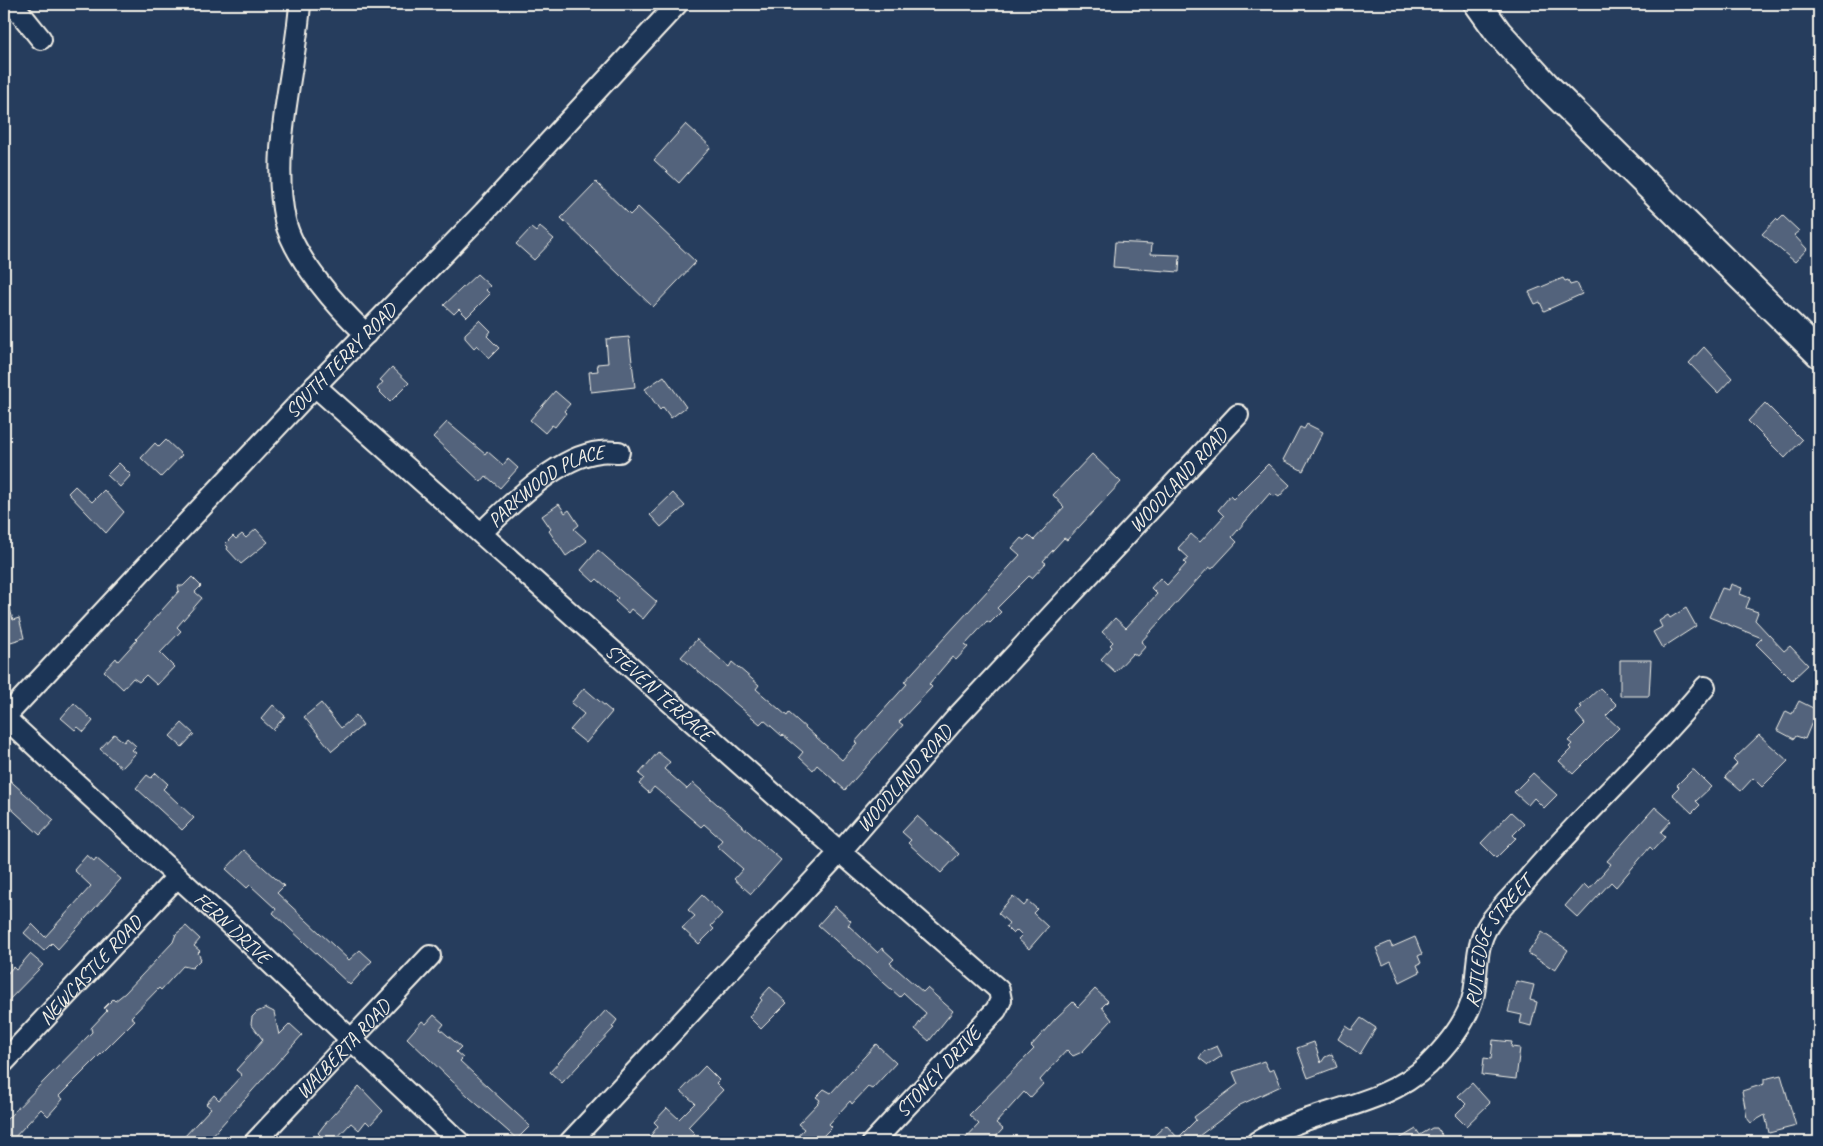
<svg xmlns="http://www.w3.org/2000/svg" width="1823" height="1146" font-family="Caveat,sans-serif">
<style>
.building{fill:#52647b;stroke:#f4f1e8}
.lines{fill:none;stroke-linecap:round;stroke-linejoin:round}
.minor-casing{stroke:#f4f1e8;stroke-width:24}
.major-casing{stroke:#f4f1e8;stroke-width:30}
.minor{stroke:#1d3557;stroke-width:20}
.major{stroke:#1d3557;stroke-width:26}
.labels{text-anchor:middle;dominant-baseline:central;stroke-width:4;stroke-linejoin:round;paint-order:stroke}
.street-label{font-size:20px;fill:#f4f1e8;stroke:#1d3557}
</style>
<rect width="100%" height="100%" fill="#263d5d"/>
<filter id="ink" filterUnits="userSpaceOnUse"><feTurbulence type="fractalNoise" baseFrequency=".02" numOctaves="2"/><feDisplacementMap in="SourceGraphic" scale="10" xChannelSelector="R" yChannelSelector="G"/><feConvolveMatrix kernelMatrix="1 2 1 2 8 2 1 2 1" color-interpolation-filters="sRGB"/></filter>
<g filter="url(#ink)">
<g class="building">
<polygon points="686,124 711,147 679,183 654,160"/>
<polygon points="596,182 630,215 638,207 696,262 653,307 561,218"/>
<polygon points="1783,216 1799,231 1794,235 1807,249 1795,262 1762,234 1776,219 1778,221"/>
<polygon points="540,227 554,239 534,260 516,244 531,228 536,232"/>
<polygon points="1115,242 1152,244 1151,254 1180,255 1179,272 1113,267"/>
<polygon points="477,274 490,286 486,290 490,294 467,317 459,309 454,314 444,305"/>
<polygon points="1563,278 1565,281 1568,280 1570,285 1577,283 1582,294 1544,311 1540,302 1535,304 1529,292"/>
<polygon points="480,320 491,331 487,336 499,348 489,358 477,345 474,348 465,338 465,334"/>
<polygon points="629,337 635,387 591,392 589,372 598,371 597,364 608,363 606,339"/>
<polygon points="1704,347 1732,378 1718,393 1689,363"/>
<polygon points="392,367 409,383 390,402 377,389 383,382 380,380"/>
<polygon points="664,376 686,407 671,418 663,407 660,410 645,389"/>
<polygon points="555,391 570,404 564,411 566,413 555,427 552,425 545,433 530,420"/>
<polygon points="1765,403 1802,440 1785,458 1748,421"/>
<polygon points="447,422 485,454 487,451 503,465 508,459 518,468 500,488 486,476 481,482 433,437"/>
<polygon points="1307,424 1323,432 1303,471 1283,460 1300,427 1304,429"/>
<polygon points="166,440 182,455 161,477 141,458 155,443 159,447"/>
<polygon points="1092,454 1121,482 1067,540 1064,538 1043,561 1046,563 1032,578 1029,576 997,608 1001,612 990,623 987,621 965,645 968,647 956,660 952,657 929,684 932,687 899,722 903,725 845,790 817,765 813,770 799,757 803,752 783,735 782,736 764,720 760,724 681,657 697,639 729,667 732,662 759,685 756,689 787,716 789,713 842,760 857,743 855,742 907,684 904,682 1020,555 1012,548 1021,538 1024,540 1029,535 1034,540 1064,507 1053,495"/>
<polygon points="119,463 131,475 120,487 107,475"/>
<polygon points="1268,464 1290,485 1279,497 1276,495 1274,497 1270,493 1232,537 1237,542 1212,569 1209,567 1141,642 1146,646 1137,656 1133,653 1115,672 1101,659 1112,647 1110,645 1113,642 1102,632 1115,618 1126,628 1157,594 1151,588 1160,578 1167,585 1186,564 1184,562 1189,558 1178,548 1191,534 1200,542 1224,516 1218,510 1230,496 1233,499"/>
<polygon points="75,486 92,502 104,490 124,512 106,533 68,493"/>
<polygon points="673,493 685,506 661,527 650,515"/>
<polygon points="559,504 565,513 569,510 579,525 574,529 587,541 566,556 549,531 551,529 542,516"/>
<polygon points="256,529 268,542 241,564 227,549 228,547 225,544 233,536 236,539 242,534 246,538"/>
<polygon points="598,550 657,602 643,619 631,609 628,613 615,601 618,598 597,579 594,582 581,570"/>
<polygon points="192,577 201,586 195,592 202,598 177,627 181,631 160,653 174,667 157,685 146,675 139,682 133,678 123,689 104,671 116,658 118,661 137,640 136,639 179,591 178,586 183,586"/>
<polygon points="1731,584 1742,588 1740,594 1750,598 1746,608 1758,612 1755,620 1784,651 1790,646 1808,665 1792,680 1756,644 1762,638 1709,617 1722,588 1729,590"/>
<polygon points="7,598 13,620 19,618 24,638 4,644 4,599"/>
<polygon points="1686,608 1696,626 1662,648 1653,632 1662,627 1659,621 1668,615 1670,618"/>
<polygon points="1620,660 1651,660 1649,696 1620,696"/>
<polygon points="584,688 612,712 586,743 570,730 584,714 571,703"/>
<polygon points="1600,688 1617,705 1606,716 1619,728 1573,774 1559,761 1571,749 1569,747 1572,744 1568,741 1585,724 1576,713 1582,707 1580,706"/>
<polygon points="1799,701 1817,710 1805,739 1796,736 1794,739 1777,730 1786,711 1792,714"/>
<polygon points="74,703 93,721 84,732 78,727 75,730 61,718"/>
<polygon points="321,703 341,728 356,715 363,725 332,751 304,717"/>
<polygon points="273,705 285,716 273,730 261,719"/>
<polygon points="182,723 194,734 182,747 170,736"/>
<polygon points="114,734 124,742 127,738 136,746 132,750 136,753 122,768 100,749"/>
<polygon points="1759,735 1788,761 1762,787 1753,778 1741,791 1725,777 1737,764 1733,760"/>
<polygon points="658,752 670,762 664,769 687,789 693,783 781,860 751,894 734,879 743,869 717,846 722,840 704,824 701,827 654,787 649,793 639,784 644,778 639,774"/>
<polygon points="1692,770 1694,770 1711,787 1696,801 1700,805 1692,813 1672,794 1679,787 1677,785"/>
<polygon points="156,773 168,784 163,789 194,818 182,830 136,788 147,775 151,778"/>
<polygon points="1533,773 1557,795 1544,808 1534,798 1528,805 1514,792"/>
<polygon points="4,775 54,820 40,835 4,802"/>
<polygon points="1655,807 1671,821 1661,832 1665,837 1653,850 1650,847 1616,887 1611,882 1578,918 1565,906 1584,884 1589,889 1611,864 1607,861"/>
<polygon points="1511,812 1524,824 1513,835 1516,838 1496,858 1481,843"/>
<polygon points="917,816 959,854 941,873 908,843 911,840 902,832"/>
<polygon points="244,850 284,886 277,893 349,960 360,950 372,961 350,985 273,913 276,909 250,885 247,888 226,869"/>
<polygon points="87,855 94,861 96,858 121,879 58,949 52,943 44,951 24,933 32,924 45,937 91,886 74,870"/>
<polygon points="702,895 722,914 711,926 714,929 699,944 682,928 695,916 688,910"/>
<polygon points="1013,896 1024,906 1028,901 1037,909 1033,913 1048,927 1029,949 1018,939 1022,935 1017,930 1013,934 1006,927 1009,923 998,913"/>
<polygon points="835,906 851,921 848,925 878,953 882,948 894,959 890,963 923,992 927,988 953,1011 929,1041 915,1029 926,1013 904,993 900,997 818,925"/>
<polygon points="186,926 200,939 194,946 200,951 198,953 201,959 192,968 183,966 161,990 159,988 131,1017 135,1020 59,1096 63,1099 48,1116 41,1109 12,1140 4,1132 4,1122 92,1032 91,1028 107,1011 104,1008 113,999 115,1001 125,993 173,942 176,934"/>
<polygon points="1542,932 1568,950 1555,970 1528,953"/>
<polygon points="1415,937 1422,954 1418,956 1421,963 1417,965 1420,972 1400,982 1391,961 1383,965 1376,948 1390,942 1392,947"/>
<polygon points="30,954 43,965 4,1005 4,977 13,967 16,970"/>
<polygon points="1516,981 1534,985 1530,1000 1537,1002 1531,1026 1520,1023 1522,1015 1508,1012"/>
<polygon points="770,987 787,1003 761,1029 749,1017 762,1000 760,998"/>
<polygon points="1095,989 1108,1001 1102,1007 1112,1020 1082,1052 1073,1056 1067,1050 1040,1080 1043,1084 1030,1098 1024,1092 996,1123 1003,1129 991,1142 962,1142 979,1124 969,1115 1034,1049 1031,1046 1056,1018 1073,1002 1078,1007"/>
<polygon points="266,1008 274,1012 279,1035 290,1024 302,1035 211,1137 204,1142 189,1142 184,1137 211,1108 206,1104 214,1095 219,1100 242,1075 236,1070 263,1040 251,1024 252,1017 257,1012"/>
<polygon points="606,1010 617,1020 612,1027 614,1028 562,1083 550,1072"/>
<polygon points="434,1015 444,1024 440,1029 461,1047 456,1052 463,1058 460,1061 530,1126 517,1139 470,1098 407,1038 422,1021 426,1024"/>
<polygon points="1361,1018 1376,1028 1360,1054 1338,1039 1346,1026 1352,1030"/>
<polygon points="1493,1040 1512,1042 1511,1047 1520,1048 1516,1079 1482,1075 1484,1058 1491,1059"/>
<polygon points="1314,1042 1321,1063 1325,1057 1332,1054 1337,1067 1308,1078 1297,1048"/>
<polygon points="876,1044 896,1063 872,1089 868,1087 852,1104 850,1101 829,1124 832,1127 817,1142 792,1142 804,1129 798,1124 818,1103 820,1100 816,1097 824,1089 831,1093"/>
<polygon points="1217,1046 1222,1056 1208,1065 1199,1058 1203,1052"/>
<polygon points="1264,1061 1269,1071 1274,1069 1281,1086 1240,1105 1191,1142 1147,1142 1166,1125 1178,1138 1196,1120 1194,1117 1238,1084 1233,1072"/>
<polygon points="705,1066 719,1080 716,1083 723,1090 688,1127 695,1134 688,1142 646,1142 658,1126 654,1122 667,1108 679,1119 695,1103 681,1091"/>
<polygon points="1781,1075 1796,1126 1769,1133 1765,1115 1751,1123 1747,1118 1742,1091 1764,1084 1764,1079"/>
<polygon points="1472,1083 1490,1103 1466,1126 1455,1115 1466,1104 1458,1096"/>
<polygon points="359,1086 383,1111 370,1125 366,1121 359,1130 351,1123 333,1142 313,1142 320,1135 318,1133 324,1125"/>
<polygon points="1432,1128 1437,1128 1446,1142 1394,1142 1416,1129 1420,1135"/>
</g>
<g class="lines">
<g class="minor-casing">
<g id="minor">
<polyline points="13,4 41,39"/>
<path d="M300 4C295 74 270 149 285 220 293 257 338 308 366 334"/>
<path id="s1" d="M315 386 777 797 999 990 1001 1000 996 1010 873 1142"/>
<path id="s2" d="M481 533C510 505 558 456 600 452 606 451 613 452 619 452"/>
<path id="s3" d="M4 717 242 936 459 1142"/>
<path id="s4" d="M4 718 315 386 484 212 677 4"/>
<path id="s5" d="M4 1062 177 877"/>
<path id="s6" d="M255 1142 430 956"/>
<path id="s7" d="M570 1142 841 851 957 717 1238 415"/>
<path id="s8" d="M1257 1142C1309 1109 1381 1109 1428 1065 1447 1046 1469 1019 1474 993 1478 969 1475 945 1489 924 1501 906 1518 891 1531 875 1587 810 1651 753 1705 687"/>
</g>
</g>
<g class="major-casing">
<polyline id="major" points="1478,4 1498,32 1547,86 1819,354"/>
</g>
<use href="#minor" class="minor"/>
<use href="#major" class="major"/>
</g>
</g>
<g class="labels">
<g class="street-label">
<text stroke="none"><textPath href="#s4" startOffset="491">SOUTH TERRY ROAD</textPath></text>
<text stroke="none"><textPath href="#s7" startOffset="899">WOODLAND ROAD</textPath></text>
<text stroke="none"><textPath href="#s2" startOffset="82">PARKWOOD PLACE</textPath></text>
<text stroke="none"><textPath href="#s1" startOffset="461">STEVEN TERRACE</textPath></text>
<text stroke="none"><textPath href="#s7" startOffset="494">WOODLAND ROAD</textPath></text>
<text stroke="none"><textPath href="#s3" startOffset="311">FERN DRIVE</textPath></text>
<text stroke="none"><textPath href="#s8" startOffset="334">RUTLEDGE STREET</textPath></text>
<text stroke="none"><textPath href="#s5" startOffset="126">NEWCASTLE ROAD</textPath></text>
<text stroke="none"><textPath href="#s6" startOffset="128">WALBERTA ROAD</textPath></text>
<text transform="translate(938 1072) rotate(-47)">STONEY DRIVE</text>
</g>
</g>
<rect width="1823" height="1146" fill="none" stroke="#1d3557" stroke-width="20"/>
<rect x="10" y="10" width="1803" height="1126" fill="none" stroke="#f4f1e8" stroke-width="2" filter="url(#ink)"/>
</svg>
